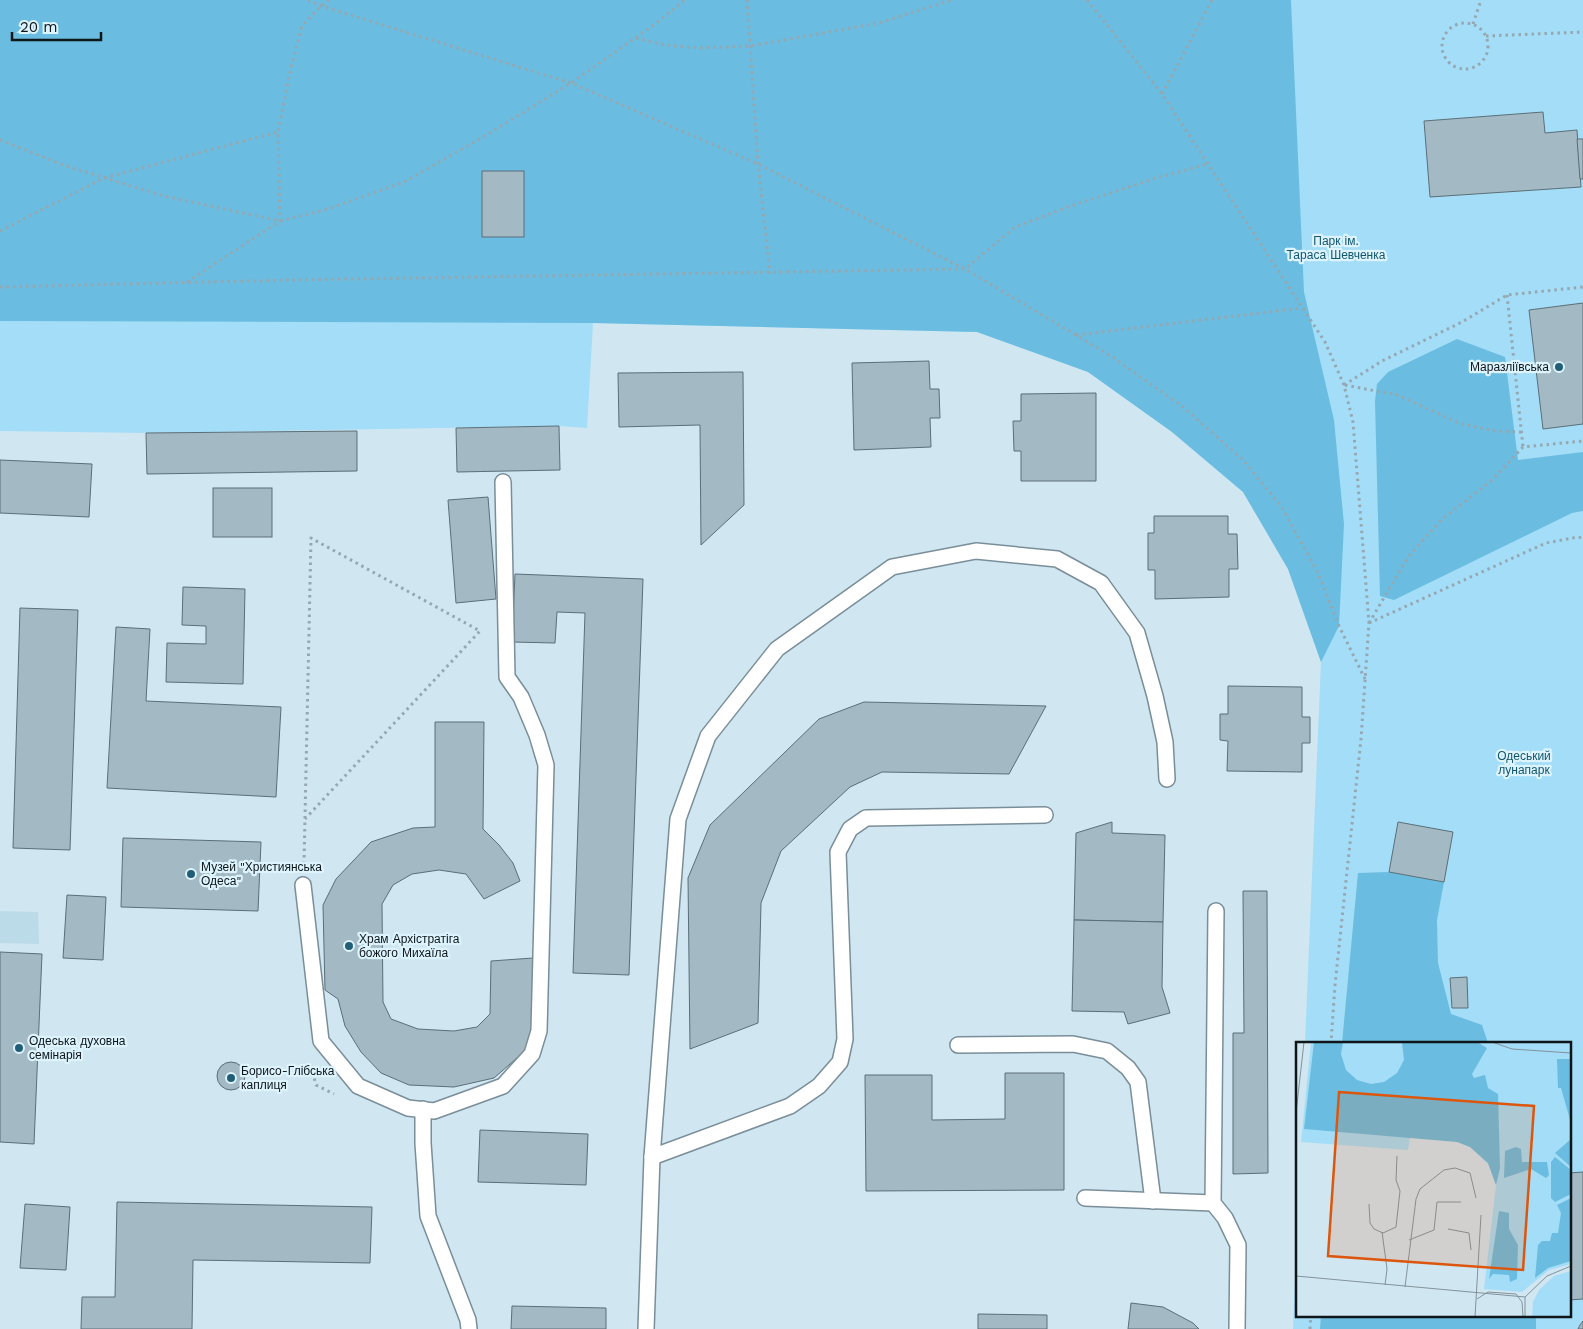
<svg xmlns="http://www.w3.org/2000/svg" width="1583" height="1329" font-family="'Work Sans',sans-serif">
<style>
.built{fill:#bcdbe9}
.green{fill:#a4ddf7}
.forest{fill:#6abde0}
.building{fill:#a3b9c3;stroke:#5b6f78}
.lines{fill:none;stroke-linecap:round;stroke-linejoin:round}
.service-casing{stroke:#798e98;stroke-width:18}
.path{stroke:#95a7b0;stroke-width:3;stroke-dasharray:2.5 4;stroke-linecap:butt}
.service{stroke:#fff;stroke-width:15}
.poi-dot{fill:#225f76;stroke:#ddf4fe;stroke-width:2}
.labels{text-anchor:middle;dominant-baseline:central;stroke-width:4.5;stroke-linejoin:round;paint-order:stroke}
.park-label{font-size:12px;fill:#12566e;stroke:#ddf4fe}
.poi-label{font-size:12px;fill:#0e161a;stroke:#ddf4fe;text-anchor:start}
.inset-road{fill:none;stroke:#82939b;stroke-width:1}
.view{fill:#dd560d;fill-opacity:0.15;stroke:#dd560d;stroke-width:2.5}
.inset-edge{fill:none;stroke:#0e161a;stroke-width:2.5}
</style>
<rect width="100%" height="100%" fill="#d0e6f1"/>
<polygon class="built" points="0,911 38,912 39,944 0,943"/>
<polygon class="green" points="0,0 1583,0 1583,1329 1293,1329 1297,1234 1297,1315 1569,1315 1569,1043 1305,1043 1321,662 1288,569 1243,492 1172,432 1088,372 977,332 593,323 587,428 559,426 146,433 0,431"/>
<g class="forest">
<polygon points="0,0 1291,0 1304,292 1334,420 1344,524 1339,626 1321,662 1288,569 1243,492 1172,432 1088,372 977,332 593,323 0,321"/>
<polygon points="1457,339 1505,357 1518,460 1583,452 1583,511 1572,513 1394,600 1380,596 1375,401 1377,384 1388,372"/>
<polygon points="1389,872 1444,882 1437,920 1438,963 1451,1014 1482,1025 1488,1043 1342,1043 1358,873"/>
<polygon points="1321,1315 1536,1315 1536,1329 1320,1329"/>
</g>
<g class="building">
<polygon points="1543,112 1545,133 1577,130 1581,187 1430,197 1424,121"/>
<polygon points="1577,139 1583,139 1583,179 1580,179"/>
<rect x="482" y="171" width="42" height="66"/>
<polygon points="1583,303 1583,424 1543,429 1529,310"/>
<polygon points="929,361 930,389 939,389 940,418 930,418 931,447 854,450 852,363"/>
<polygon points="743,372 744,505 701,545 700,425 619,427 618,373"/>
<polygon points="1096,393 1096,481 1021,481 1021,451 1014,451 1013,421 1021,421 1021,394"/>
<polygon points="559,426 560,470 457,472 456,428"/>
<polygon points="357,431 357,471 147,474 146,433"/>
<polygon points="0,460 92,464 89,517 0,513"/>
<rect x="213" y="488" width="59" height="49"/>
<polygon points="488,497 496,599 456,603 448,500"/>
<polygon points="1154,516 1228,516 1228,534 1237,534 1238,569 1229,569 1229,597 1155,599 1155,570 1148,570 1148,533 1154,533"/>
<polygon points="515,574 643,579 629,975 573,973 585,613 557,612 555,643 512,642"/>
<polygon points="183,587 245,589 243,684 166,682 167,643 206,644 206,626 182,625"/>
<polygon points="20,608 78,610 70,850 13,848"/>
<polygon points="116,627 150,629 146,701 281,707 276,797 107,788"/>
<polygon points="1228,686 1302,687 1302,717 1310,717 1310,743 1302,743 1302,772 1227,771 1228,741 1220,740 1220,714 1228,714"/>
<polygon points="864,702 1046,706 1009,774 882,772 850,787 781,851 761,903 758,1023 690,1049 688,878 710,825 819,719"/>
<polygon points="435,722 484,722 483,829 499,845 513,863 520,881 484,899 466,874 439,870 412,874 393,885 382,904 383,1002 391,1019 418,1029 454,1031 477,1027 490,1014 491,961 533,958 534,1030 525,1051 494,1078 454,1087 409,1085 381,1073 361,1052 345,1026 338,999 325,990 323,905 336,879 371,842 413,828 435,827"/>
<polygon points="1112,822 1112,833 1165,835 1163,922 1074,920 1076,833"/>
<polygon points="1398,822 1453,832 1444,882 1389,872"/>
<polygon points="123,838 261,842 258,911 121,907"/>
<polygon points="1243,891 1267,891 1268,1173 1233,1174 1233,1033 1244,1033"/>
<polygon points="67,895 106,897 103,960 63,958"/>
<polygon points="1074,920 1163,922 1162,987 1170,1013 1128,1024 1124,1012 1072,1011"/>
<polygon points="0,952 42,954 34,1144 0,1142"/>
<polygon points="1467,977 1468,1008 1452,1008 1450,978"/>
<circle cx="231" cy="1076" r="14"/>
<polygon points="1005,1073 1064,1073 1064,1190 866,1191 865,1075 932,1075 932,1120 1005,1119"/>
<polygon points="480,1130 588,1134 586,1185 478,1182"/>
<polygon points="1583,1172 1583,1299 1569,1300 1569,1173"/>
<polygon points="117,1202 372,1207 370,1263 193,1260 192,1329 81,1329 82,1297 115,1297"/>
<polygon points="25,1204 70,1207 66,1270 20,1268"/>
<polygon points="1131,1303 1163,1307 1193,1323 1199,1329 1128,1329"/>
<polygon points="512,1306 606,1308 606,1329 511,1329"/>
<polygon points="978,1314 1047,1315 1047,1329 978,1329"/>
<polygon points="1583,1321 1583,1329 1578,1329 1580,1325"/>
</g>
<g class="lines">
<g class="service-casing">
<g id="service">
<polyline points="303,885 321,1041 358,1086 408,1108 434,1111 503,1086 532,1054 539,1031 546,765 537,735 521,697 507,677 503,482"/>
<polyline points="1216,911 1213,1203 1225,1218 1238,1245 1237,1329"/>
<polyline points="958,1045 1073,1044 1107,1051 1128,1068 1138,1082 1153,1201"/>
<polyline points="423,1109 423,1143 428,1216 468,1320 469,1329"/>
<polyline points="652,1157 790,1106 819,1086 840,1062 845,1039 838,852 850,829 866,818 1045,815"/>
<polyline points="1085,1198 1213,1203"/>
<polyline points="646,1329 652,1157 678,819 708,736 777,649 892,567 976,551 1057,559 1101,583 1137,633 1155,696 1165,742 1167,779"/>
</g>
</g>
<g class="path">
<polyline points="308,0 321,6 571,83 758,164 965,269 1111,356 1183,407 1242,459 1281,506 1318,573 1339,626 1365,679"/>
<polyline points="747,0 758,164 770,273"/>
<polyline points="1087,0 1162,94 1325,342 1344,385 1353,422 1369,623 1361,739 1335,985 1331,1043"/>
<circle cx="1465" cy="46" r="23"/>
<polyline points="1473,24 1481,0"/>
<polyline points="1486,36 1583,32"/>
<polyline points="636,38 665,45 699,48 750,46 879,23 951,0"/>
<polyline points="1162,94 1212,0"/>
<polyline points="0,140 66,166 164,196 280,221 328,209 404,182 483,137 571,83 655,24 685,0"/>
<polyline points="0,231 104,178 278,132"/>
<polyline points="187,282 280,221 278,132 291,67 302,26 321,6 329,0"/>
<polyline points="0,287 290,280 965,269 1015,227 1068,207 1156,178 1208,164"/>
<polyline points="1507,295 1523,447"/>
<polyline points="1076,335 1302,308"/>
<polyline points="1344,385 1382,361 1462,322 1507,295 1583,287"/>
<polyline points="1345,385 1397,395 1461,424 1496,431 1521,432"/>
<polyline points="1369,623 1408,557 1441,520 1491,481 1523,447 1583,441"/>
<polyline points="1369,623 1546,543 1578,537 1583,538"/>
<polyline points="304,864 311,538 480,631 305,819"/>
<polyline points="311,1066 316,1085 334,1094"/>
<polyline points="1310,1329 1311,1315"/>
</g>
<use href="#service" class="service"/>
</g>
<g class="poi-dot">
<circle cx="1559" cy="367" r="5"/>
<circle cx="191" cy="874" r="5"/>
<circle cx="349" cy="946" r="5"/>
<circle cx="19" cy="1048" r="5"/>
<circle cx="231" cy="1078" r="5"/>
</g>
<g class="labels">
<g class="park-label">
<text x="1336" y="241">Парк ім.<tspan x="1336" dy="14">Тараса Шевченка</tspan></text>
<text x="1524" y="756">Одеський<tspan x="1524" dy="14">лунапарк</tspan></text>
</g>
<g class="poi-label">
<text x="1549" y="367" text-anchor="end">Маразліївська</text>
<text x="201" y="867">Музей "Християнська<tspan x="201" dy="14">Одеса"</tspan></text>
<text x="359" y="939">Храм Архістратіга<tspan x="359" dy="14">божого Михаїла</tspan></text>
<text x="29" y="1041">Одеська духовна<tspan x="29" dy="14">семінарія</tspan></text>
<text x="241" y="1071">Борисо-Глібська<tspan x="241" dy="14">каплиця</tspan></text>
</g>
</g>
<g transform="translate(1296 1042)">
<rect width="275" height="275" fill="#d0e6f1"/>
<path d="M15 0H275V222L253 228 226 250 188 247 200 143 192 122 174 105 161 99 114 95 112 108 5 100ZM275 229V275H236L237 260 243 248 258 234Z" fill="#a4ddf7"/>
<path d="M18 0H47L45 12 50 28 61 38 75 42 88 40 101 31 108 18 106 0H181L191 6 176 32 178 36 189 33 192 46 202 52 204 126 200 143 192 121 174 105 161 100 8 87ZM261 17H275V81L265 46H262ZM275 97V125L259 111ZM220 105 225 107 226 120H251L253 133 250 136 235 127 208 136 209 109ZM259 115 275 128V152L259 160 255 156V120ZM275 156V219L252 226 239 236 242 203 246 199H254L256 191H262L265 171 261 163ZM203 169 213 171V187L222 203 221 237 214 240 213 233 197 232 193 237Z" fill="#6abde0"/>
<path class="inset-road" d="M196 0 216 7 275 11M0 71 8 0M73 162 74 181 78 187 87 191 100 185 104 149 100 138 101 114M152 187 173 191 175 208M86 190 91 227 89 243M113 198 138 188 141 160H165M0 234 229 255M109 245 120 157 124 147 148 128 159 126 174 131 180 156M181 257 192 250 220 252 226 260 227 275M179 275 185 173M229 275V255L251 234 275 224"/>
<path class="view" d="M43 50 238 64 227 228 32 214Z"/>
<rect width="275" height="275" class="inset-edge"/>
</g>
<path d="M12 32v8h89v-8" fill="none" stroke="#0e161a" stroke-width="2.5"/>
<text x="20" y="32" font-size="15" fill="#0e161a" stroke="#ddf4fe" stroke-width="4" paint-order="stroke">20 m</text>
</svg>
